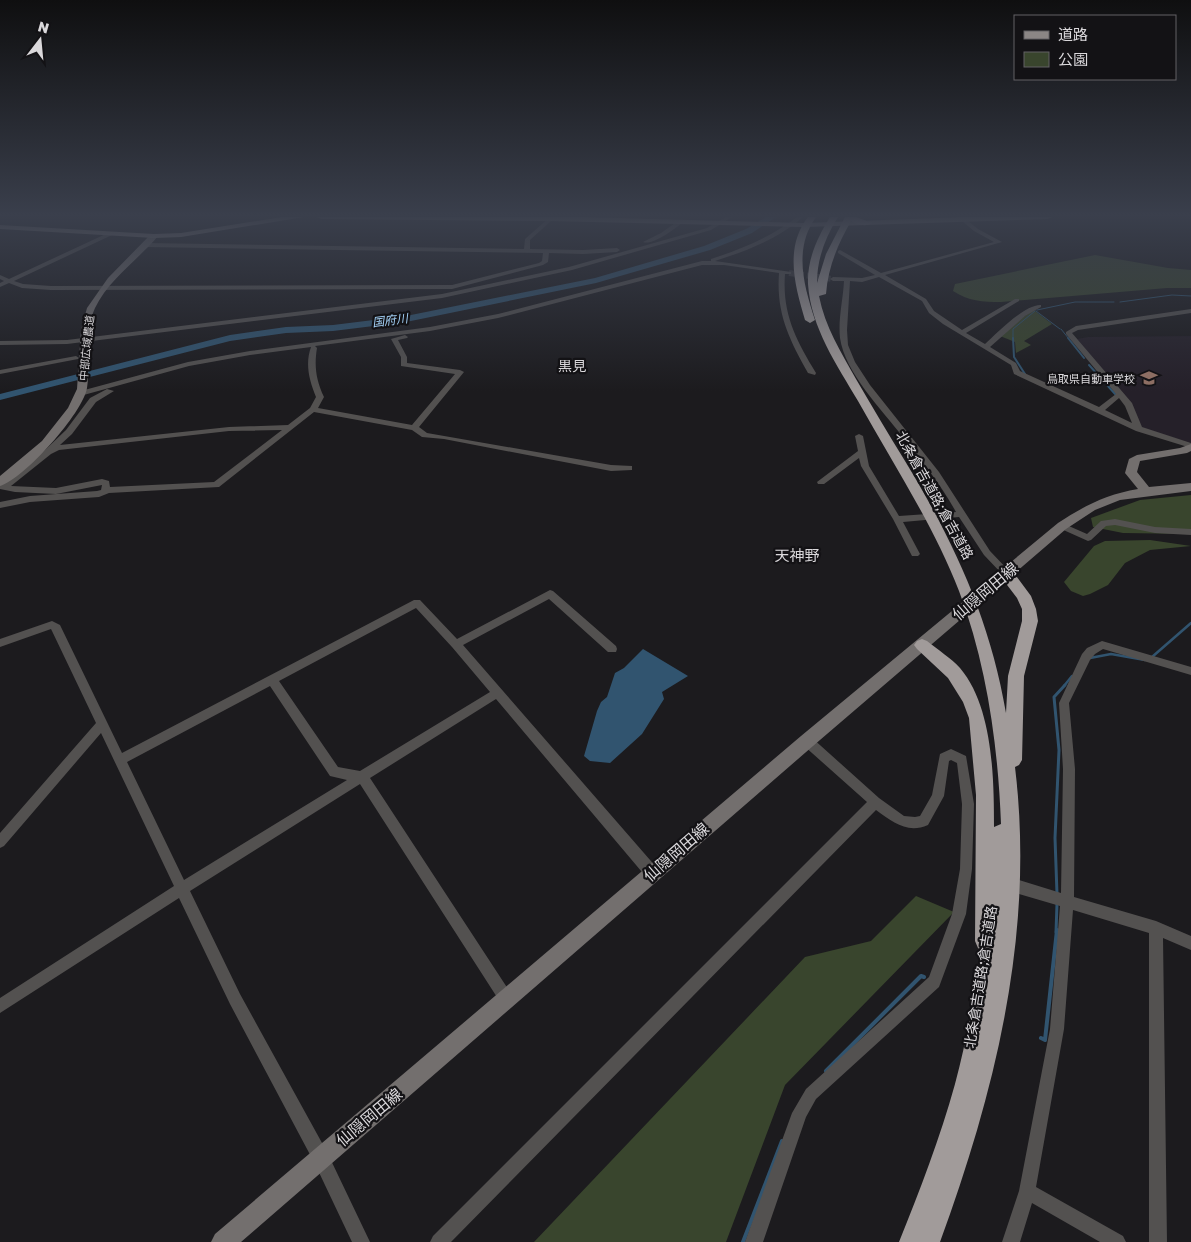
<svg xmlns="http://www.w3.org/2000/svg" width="1191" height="1242" font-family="'Golos Text','Noto Sans JP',sans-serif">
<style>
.built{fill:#252029}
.green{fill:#39452d}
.water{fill:#31546f}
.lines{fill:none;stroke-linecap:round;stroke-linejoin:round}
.stream-far4{stroke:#31546f;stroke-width:1}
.stream-far3{stroke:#31546f;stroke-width:2}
.stream-far2{stroke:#31546f;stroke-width:2.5}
.stream-far1{stroke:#31546f;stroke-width:3}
.stream{stroke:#31546f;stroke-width:4}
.river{fill:#31546f;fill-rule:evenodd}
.street-tunnel{stroke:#38373a;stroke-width:6;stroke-dasharray:6 3;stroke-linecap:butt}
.street{fill:#535150;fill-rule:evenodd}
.secondary{fill:#736f6e;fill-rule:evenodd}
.primary{fill:#8b8685;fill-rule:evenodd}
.highway{fill:#a19b9a;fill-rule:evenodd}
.labels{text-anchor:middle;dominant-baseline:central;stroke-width:4.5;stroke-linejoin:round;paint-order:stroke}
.far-street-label{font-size:11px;fill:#dad8db;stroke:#131215}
.far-poi-label{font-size:11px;fill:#dad8db;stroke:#131215;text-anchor:end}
.far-water-label{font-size:12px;font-style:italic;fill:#a4d2f8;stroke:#131215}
.far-quarter-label{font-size:14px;fill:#dad8db;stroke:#131215}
.street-label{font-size:14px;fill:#dad8db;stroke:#131215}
.neighbourhood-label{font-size:15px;fill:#dad8db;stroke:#131215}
.near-street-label{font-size:16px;fill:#dad8db;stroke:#131215}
</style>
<rect width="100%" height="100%" fill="#1c1b1e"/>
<polygon class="built" points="1191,336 1191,443 1141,428 1137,418 1077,339 1088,337"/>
<g class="green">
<path d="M1095 255 1168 268 1191 270V288H1167L1001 302C983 302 968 301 953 291L955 284Z"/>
<polygon points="1034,310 1052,324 1024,341 1031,345 1016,353 1015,342 1000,336 1017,321"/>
<polygon points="1191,495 1191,534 1123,533 1093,527 1091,518 1140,500"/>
<polygon points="1150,540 1191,546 1150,550 1125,563 1108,585 1090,594 1083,596 1071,591 1064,582 1094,546 1105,541"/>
<polygon points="916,896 954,912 785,1085 726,1242 534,1242 805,957 871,941"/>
</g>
<polygon class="water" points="643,649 688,676 662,692 664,699 642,734 610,763 590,761 584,756 597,711 601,702 607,697 615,673 624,668"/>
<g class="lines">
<g class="stream-far4">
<polyline points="1120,302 1172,295 1191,296"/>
<polyline points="1037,310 1075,302 1114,302"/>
<polyline points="1036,311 1060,329"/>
<polyline points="1061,329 1069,339"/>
<polyline points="1013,339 1013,329 1035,311"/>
</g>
<g class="stream-far3">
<polyline points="1013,338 1014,357 1025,374"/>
<polyline points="1068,338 1084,358"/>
<polyline points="1089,365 1116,395"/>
</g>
<g class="stream-far2">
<polyline points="1152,657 1191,623"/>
<polyline points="1090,658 1111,654 1145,660"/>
<polyline points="1064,686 1072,676"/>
</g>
<g class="stream-far1">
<polyline points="1057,894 1055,838 1059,750 1054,697 1065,685"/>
<polyline points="1056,932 1057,904"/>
</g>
<g class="stream">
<polyline points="1041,1038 1045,1040 1057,930"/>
<polyline points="826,1071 921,976 924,977"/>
<polyline points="743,1242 782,1141"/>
</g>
<polygon class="river" points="766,217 776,217 752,233 710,250 596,283 406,322 333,331 286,333 230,341 0,400 0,394 230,335 286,327 333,325 406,316 595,278 704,246 746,229"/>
<polyline class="street-tunnel" points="789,273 833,279"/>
<g class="street">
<polygon points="550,217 553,219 552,220 530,240 530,249 583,250 617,248 620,250 617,252 583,254 549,253 548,262 543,265 452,289 51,290 22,288 9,283 0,287 0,283 4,281 0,279 0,275 9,279 110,232 113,234 112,235 14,281 23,284 51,286 452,285 539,263 542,261 543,253 146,247 143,245 146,243 524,249 525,239"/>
<polygon points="726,217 732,217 711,230 572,270 442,298 67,344 0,345 0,341 67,340 442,294 569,267 707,228"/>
<path d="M797 217H803C778 239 746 251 715 261L791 272V274H785C782 314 796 340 816 373L815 375 808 373C789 339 776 313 779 273L724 265H702L498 318 430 331 315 346 317 348C314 366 316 380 324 397L318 408 412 425 455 374 401 366V357L391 339 405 335 408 337 407 338 398 340 407 357V363L460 370 464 372 419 427 427 433 611 465 632 466V470L611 471 444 439 422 437 412 430 314 412 219 487 109 493 99 497 30 502 0 508V502L30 496 97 491 101 490 102 485 56 494 15 492 0 489V483L3 484 45 450 66 430 90 398 107 389 114 391 96 402 72 434 60 445 229 427 288 425 310 408 316 397C309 380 305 364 311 347L250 355 189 366 80 396 76 394 77 392 188 362 250 351 430 327 498 314 702 261H711V259C742 249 771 237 797 217ZM282 430 214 482 110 487 109 481 102 479 56 488 11 486 51 454 59 450 229 431Z"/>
<path d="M964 218 978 229 1002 242 885 275 926 299 934 311 962 330 1015 299H1019V301L966 333 985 344C997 333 1025 304 1041 305V307L1025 316 990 347 1016 363 1020 371 1099 407 1116 394 1066 334V332L1076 326 1191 309V313L1078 330 1072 333 1132 403 1142 427 1191 443V448L1136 431 1014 374 1011 365 943 324 929 313 922 301 879 277 862 282 850 281 847 330 848 345 855 362 870 385 939 472 990 551 1009 571 1011 573 1006 576 1003 575 984 555 959 517 903 522 920 554 918 556H912L893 519 861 466 859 458 824 484H818L817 482 858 451 855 436 859 434 863 436 869 466 899 516 956 512C941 485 922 461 903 437 882 410 845 373 840 338 838 319 843 300 844 281H833L830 279 833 277 862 278 875 275 838 253V251L840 250 881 273 994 242 974 231 962 221 961 220ZM1119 398 1125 406 1132 423 1105 410Z"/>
<path d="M678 221 683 222C675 229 652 246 643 242L661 233Z"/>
<polygon points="76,356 79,358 78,359 0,374 0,370"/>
<polygon points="1115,519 1155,527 1191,529 1191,535 1155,533 1115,525 1106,526 1091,540 1088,541 1059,528 1058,526 1062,523 1087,534 1101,521"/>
<path d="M550 590 553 591 616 646 617 649 616 652H608L549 599 463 645 657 868 658 873 657 878 652 879 647 878 496 699 370 778 512 995 514 1000 512 1005 507 1007 502 1005 360 784 190 891 240 994 327 1152 370 1242H352L315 1164 230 1004 179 898 0 1013V998L174 886 101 733 4 846 0 848V833L96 723 52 631 51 629 0 647V639L52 621 60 625 122 753 414 600H420L457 639ZM416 608 452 647 490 692 360 771 338 767 279 681ZM270 686 330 776 347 780 184 880 127 762Z"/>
<polygon points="1102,641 1191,667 1191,675 1103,649 1095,654 1090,660 1069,703 1075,769 1074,897 1156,921 1191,936 1191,950 1163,938 1167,1242 1149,1242 1149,933 1073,910 1064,1029 1036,1187 1123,1236 1126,1242 1100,1242 1032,1203 1020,1242 1002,1242 1019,1191 1050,1029 1060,906 1019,894 1014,892 1012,887 1014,882 1019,880 1061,893 1063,769 1059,703 1082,654 1087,648"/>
<path d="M807 736 811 737 879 798 904 816 915 817 920 816 932 795 940 754 951 749 966 756 974 804 972 869 966 914 939 987 816 1099 806 1117 763 1242H745L792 1113 806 1089 929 977 952 914 960 869 962 804 957 763 951 760 949 761 944 796 928 825C907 834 893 822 876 810L451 1242H430L433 1236 867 802 803 745 801 741 803 737Z"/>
</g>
<g class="secondary">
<path d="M151 234 158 236C138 260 109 279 95 308 84 332 91 362 87 388 83 413 24 479 0 486V476L42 441 68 408 77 389 81 330 87 308 108 278Z"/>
<path d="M1191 444V451L1187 453 1140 461 1137 472 1149 487 1191 483V491L1120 500 1095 510 1066 529 813 746 241 1242H211L215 1234 801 736 1058 523C1084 506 1107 494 1138 489L1125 473 1129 459 1137 455 1180 448Z"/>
</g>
<g class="primary">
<polygon points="282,217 304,217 181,237 154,238 0,229 0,225 154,234 181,233"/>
<polygon points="317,217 581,217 804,223 964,217 1052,217 1048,219 804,227 550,221 321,219"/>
</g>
<g class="highway">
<path d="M808 217H816C793 249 804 286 815 320L810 323 805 320C795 286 784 248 808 217Z"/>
<path d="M830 217H838C825 238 817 259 817 283L826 254 845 217H856L872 223C867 227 856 225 851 221 838 244 828 267 826 294L819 296C825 327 841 352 856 379 872 406 888 434 905 461 954 542 990 619 1006 713L1008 676 1022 621V609L1017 598 1001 577 999 573 1001 569H1011L1031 596 1036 609 1038 621 1024 676 1022 760 1019 765 1015 767C1035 931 996 1089 940 1242H899C920 1190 940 1138 955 1084 967 1040 974 995 981 950L978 948 975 941 976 795 969 718 963 702 948 678 917 649 914 645 917 641 922 639 927 641C938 650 951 658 960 668 993 707 994 778 994 827L1001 824C998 746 987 665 959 591 933 524 893 464 858 401 837 365 811 328 808 284 807 260 817 238 830 217Z"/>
</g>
</g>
<linearGradient id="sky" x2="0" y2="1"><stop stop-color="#0f0f10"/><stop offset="0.55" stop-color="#3a3f4c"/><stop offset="1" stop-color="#3a3f4c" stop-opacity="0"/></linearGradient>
<rect width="1191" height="391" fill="url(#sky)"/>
<defs>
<g id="school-bare" transform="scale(1.35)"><path d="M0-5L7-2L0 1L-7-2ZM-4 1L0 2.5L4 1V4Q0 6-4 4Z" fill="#8d6e63" stroke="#131215" stroke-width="2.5" paint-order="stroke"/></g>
</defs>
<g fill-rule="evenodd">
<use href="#school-bare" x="1149" y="378"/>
</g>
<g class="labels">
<g class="far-street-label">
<text transform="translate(86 348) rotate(-84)">中部広域農道</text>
</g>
<g class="far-poi-label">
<text x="1135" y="378">鳥取県自動車学校</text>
</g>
<g class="far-water-label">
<text transform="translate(390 320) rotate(-7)">国府川</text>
</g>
<g class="far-quarter-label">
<text x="572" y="365">黒見</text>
</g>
<g class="street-label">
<text transform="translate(935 495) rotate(61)">北条倉吉道路;倉吉道路</text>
<text transform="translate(980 977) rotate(-81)">北条倉吉道路;倉吉道路</text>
</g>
<g class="neighbourhood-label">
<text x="797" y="555">天神野</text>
</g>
<g class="near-street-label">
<text transform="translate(985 591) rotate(-40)">仙隠岡田線</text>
<text transform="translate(676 852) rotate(-41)">仙隠岡田線</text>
<text transform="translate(369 1117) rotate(-40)">仙隠岡田線</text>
</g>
</g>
<rect x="1014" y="15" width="162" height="65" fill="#131215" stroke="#636164"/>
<rect x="1024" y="31" width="25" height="8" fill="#8b8685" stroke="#636164"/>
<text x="1058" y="40" font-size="15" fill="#dad8db">道路</text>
<rect x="1024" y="52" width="25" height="15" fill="#39452d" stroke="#636164"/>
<text x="1058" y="65" font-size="15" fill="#dad8db">公園</text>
<g transform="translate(40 40) rotate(16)" stroke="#131215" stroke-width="4" paint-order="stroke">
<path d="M0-4L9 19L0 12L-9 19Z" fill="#dad8db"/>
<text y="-8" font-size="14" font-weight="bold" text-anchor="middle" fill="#dad8db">N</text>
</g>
</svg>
